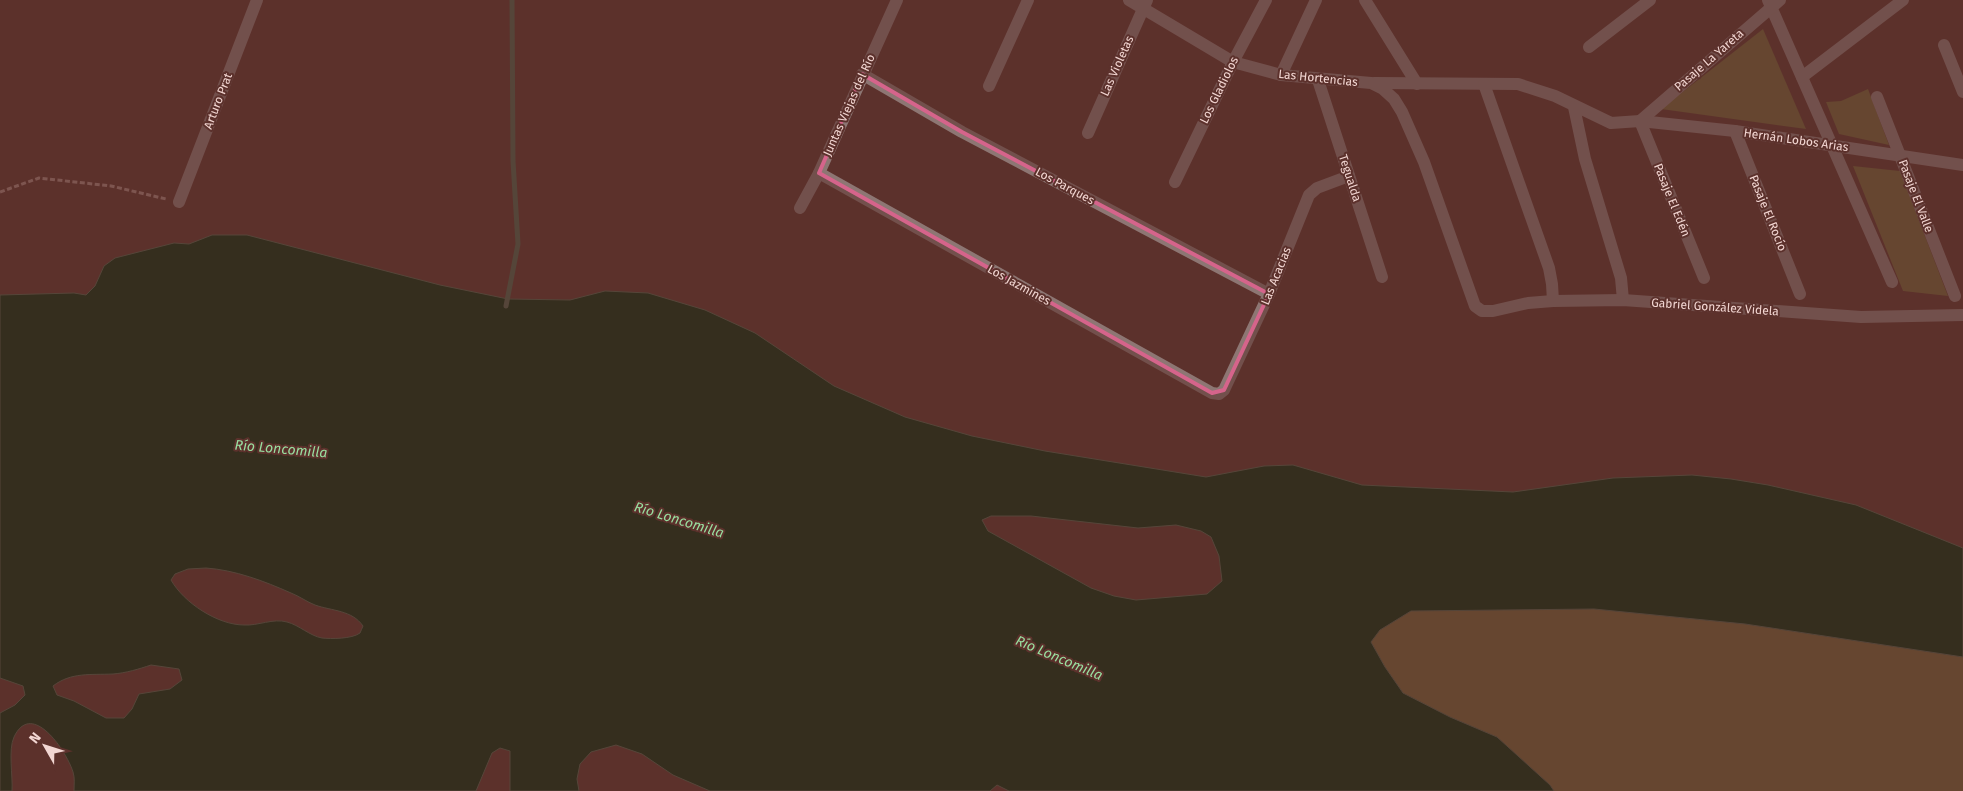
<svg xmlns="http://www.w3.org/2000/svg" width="1963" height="791" font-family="'Fira Sans',sans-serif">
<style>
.green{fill:#715f35}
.water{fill:#062a0e;stroke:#4d5e49;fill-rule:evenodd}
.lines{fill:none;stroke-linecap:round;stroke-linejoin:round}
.stream{stroke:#4d5e49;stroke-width:5}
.path{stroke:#a4807b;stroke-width:3;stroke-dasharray:5 2.5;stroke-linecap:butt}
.minor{stroke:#8d7673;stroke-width:12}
.marked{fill:none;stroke:#d5648b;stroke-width:4;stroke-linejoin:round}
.labels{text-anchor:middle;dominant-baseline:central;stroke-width:4;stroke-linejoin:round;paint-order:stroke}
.street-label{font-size:12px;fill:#f2d6d2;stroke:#5c312c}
.water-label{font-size:14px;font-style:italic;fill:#99dfa0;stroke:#5c312c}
</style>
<rect width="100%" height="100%" fill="#5c312c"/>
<g class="green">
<polygon points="1763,29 1806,129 1661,109"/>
<polygon points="1868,89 1889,145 1839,134 1826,102 1841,101"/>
<polygon points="1853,166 1900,171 1948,296 1903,291"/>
<polygon points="1594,609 1745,624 1963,657 1963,791 1554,791 1550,785 1497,737 1450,717 1403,693 1385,667 1371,642 1380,630 1411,611"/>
</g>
<path class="water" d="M212 235H247L440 285 508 299 570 300 605 291 648 293 705 310 755 333 834 386 905 417 972 436 1045 451 1206 477 1264 466 1293 465 1362 485 1513 492 1613 478 1692 475 1731 479 1768 485 1856 505 1963 548V657L1745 624 1594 609 1411 611 1380 630 1371 642 1385 667 1403 693 1450 717 1497 737 1550 785 1554 791H1009L997 785 990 791H710L673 775 642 754 616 745 591 752 580 764 577 779 579 791H510V751L500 748 492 753 476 791H74C74 784 75 778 73 772 67 752 32 699 14 737 8 750 13 776 12 791H0V713L15 705 25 695 23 686 0 678V295L74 293 86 295 95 286 104 266 115 258 174 243 189 244ZM991 516H1031L1138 528 1176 525 1201 531 1211 537 1219 556 1222 581 1207 594 1136 600 1114 596 1091 588 988 531 982 520ZM206 568C235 570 264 581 291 593 299 596 307 602 315 605 332 611 352 610 363 626 362 628 361 631 360 633 352 639 331 639 322 638 310 636 299 625 287 622 273 618 258 626 244 625 218 625 184 603 171 580L175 574 188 569ZM151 665 179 669 182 680 170 689 139 694 132 709 124 718H106L74 701 57 695 53 686C71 672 91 675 113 674 126 673 139 669 151 665Z"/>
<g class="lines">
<polyline class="stream" points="506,306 518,244 513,161 512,0"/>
<polyline class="path" points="0,192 39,178 111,186 166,199"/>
<g class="minor">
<polyline points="1129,0 1233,62 1281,75 1371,83 1383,89 1394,99 1402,112 1424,162 1475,306 1482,311 1493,311 1528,303 1553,301 1623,300 1861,317 1963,315"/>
<polyline points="1365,0 1417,84"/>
<polyline points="1768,0 1892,282"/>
<polyline points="1944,45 1963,92"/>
<polyline points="1589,47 1650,0"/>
<polyline points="862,74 962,132 1269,294"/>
<polyline points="1281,75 1316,0"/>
<polyline points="1802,77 1903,0"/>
<polyline points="1318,80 1382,277"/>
<polyline points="1374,83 1518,84 1555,96 1611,123 1640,121 1735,131 1963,165"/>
<polyline points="1484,84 1549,268 1552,284 1553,301"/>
<polyline points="989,86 1028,0"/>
<polyline points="1877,97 1955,296"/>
<polyline points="1574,107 1585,159 1621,278 1623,300"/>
<polyline points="1735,131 1800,294"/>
<polyline points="1088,133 1147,0"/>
<polyline points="819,173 1212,393 1219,394 1224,390 1269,294 1309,195 1317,188 1349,176"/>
<polyline points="1175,182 1233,62 1266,0"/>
<polyline points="179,202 257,0"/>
<polyline points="800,208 819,173 897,0"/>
<polyline points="1704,278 1640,121 1780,0"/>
</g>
</g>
<path d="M0 0H1963V791H0ZM862 74 962 132 1269 294 1224 390 1212 393 819 173Z" fill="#5c312c" fill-opacity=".55" fill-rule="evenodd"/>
<path class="marked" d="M862 74 962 132 1269 294 1224 390 1212 393 819 173Z"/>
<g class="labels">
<g class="street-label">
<text transform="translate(1709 60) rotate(-41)">Pasaje La Yareta</text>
<text transform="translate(1117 66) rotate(-66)">Las Violetas</text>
<text transform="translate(1318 78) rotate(6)">Las Hortencias</text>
<text transform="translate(1219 90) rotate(-64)">Los Gladiolos</text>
<text transform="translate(218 101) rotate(-69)">Arturo Prat</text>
<text transform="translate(849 105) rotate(-66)">Juntas Viejas del Río</text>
<text transform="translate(1796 140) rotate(8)">Hernán Lobos Arias</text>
<text transform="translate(1350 178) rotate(72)">Tegualda</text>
<text transform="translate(1065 186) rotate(28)">Los Parques</text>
<text transform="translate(1916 196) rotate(69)">Pasaje El Valle</text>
<text transform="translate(1672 200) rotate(68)">Pasaje El Edén</text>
<text transform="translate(1768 213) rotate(68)">Pasaje El Rocío</text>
<text transform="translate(1276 276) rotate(-68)">Las Acacias</text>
<text transform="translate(1019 285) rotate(29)">Los Jazmines</text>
<text transform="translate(1715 307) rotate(4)">Gabriel González Videla</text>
</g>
<g class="water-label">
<text transform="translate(281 449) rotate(5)">Río Loncomilla</text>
<text transform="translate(679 520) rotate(17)">Río Loncomilla</text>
<text transform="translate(1059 658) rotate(23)">Río Loncomilla</text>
</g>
</g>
<g transform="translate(45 746) rotate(309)" stroke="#5c312c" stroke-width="4" paint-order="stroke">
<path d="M0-4L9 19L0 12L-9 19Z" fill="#f2d6d2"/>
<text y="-8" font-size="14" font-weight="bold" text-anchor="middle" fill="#f2d6d2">N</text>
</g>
</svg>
